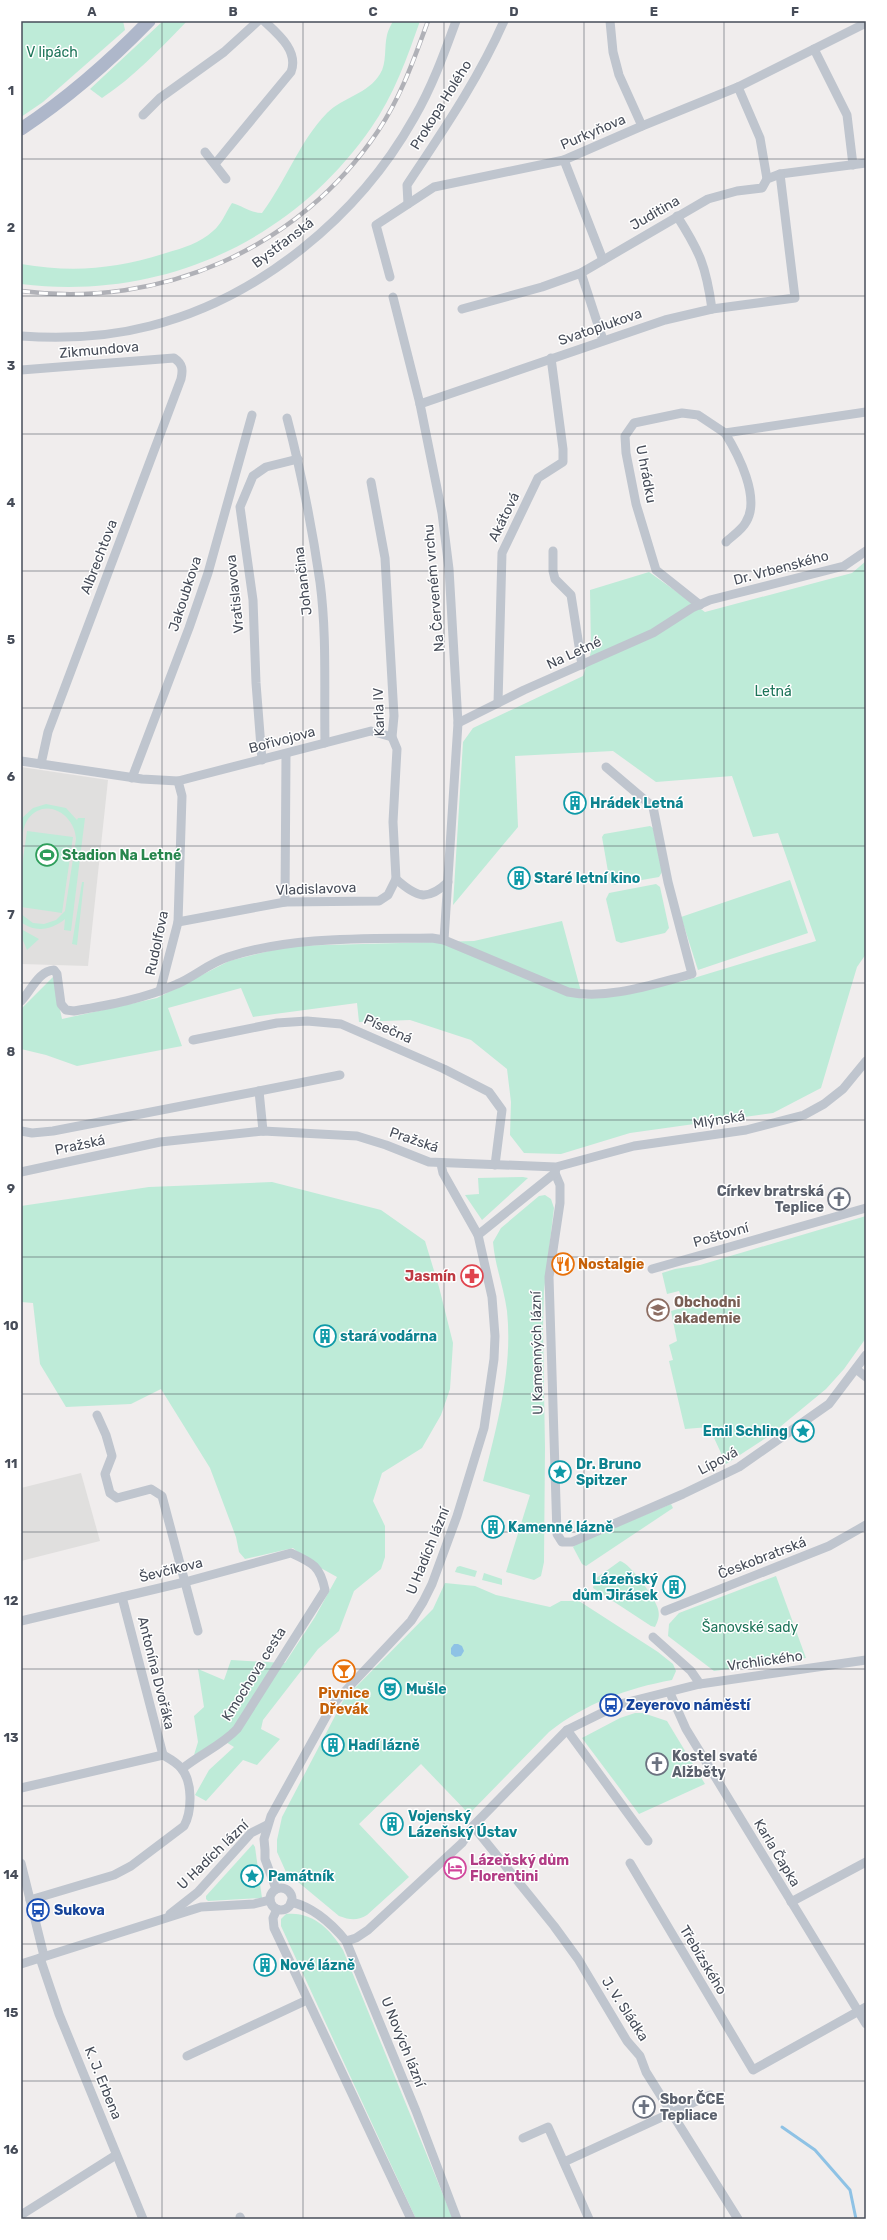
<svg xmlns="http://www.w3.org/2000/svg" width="887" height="2240" font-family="Rubik,sans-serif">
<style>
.education{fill:#e0dfde}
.green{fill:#beebd8}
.water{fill:#8ec2e5}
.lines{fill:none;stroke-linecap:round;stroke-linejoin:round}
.stream{stroke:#8ec2e5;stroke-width:3}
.street{stroke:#bfc5ce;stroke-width:9}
.primary{stroke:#aeb7ca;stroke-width:13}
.rail-casing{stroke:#b0b1b7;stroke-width:4.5}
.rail{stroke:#fff;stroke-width:3;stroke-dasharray:9;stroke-linecap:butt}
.grid{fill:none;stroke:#474d59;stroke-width:1;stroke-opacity:0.55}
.labels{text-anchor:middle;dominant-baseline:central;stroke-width:3;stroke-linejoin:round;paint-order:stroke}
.park-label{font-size:14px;fill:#1d7459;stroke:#fff}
.street-label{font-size:14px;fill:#474d59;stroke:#fff}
.culture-label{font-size:14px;font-weight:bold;fill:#0d838f;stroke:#fff;text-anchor:start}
.leisure-label{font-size:14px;font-weight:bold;fill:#27864d;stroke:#fff;text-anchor:start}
.worship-label{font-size:14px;font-weight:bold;fill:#5b616d;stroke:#fff;text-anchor:start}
.food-label{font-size:14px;font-weight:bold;fill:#c56008;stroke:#fff;text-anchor:start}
.health-label{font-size:14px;font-weight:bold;fill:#be3a42;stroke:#fff;text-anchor:end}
.education-label{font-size:14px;font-weight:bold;fill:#785e54;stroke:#fff;text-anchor:start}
.transit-label{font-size:14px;font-weight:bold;fill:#164399;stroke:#fff;text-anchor:start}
.hotel-label{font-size:14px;font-weight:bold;fill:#b23c85;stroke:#fff;text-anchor:start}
.neatline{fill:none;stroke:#474d59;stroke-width:1.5}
.grid-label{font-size:13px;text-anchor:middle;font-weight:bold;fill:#474d59}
</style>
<rect width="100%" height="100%" fill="#f0eded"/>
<g class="education">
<polygon points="21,767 108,780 88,966 21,964"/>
<polygon points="81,1473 100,1541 21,1561 21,1488"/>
</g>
<g class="green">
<polygon points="21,21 123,21 125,30 43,102 21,117"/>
<path d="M163 21H187C160 49 135 76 102 98L90 89Z"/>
<path d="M393 21H420C407 58 394 95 371 128 291 243 160 301 21 284V264C74 273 115 269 166 253 183 248 200 243 213 231 221 225 226 212 232 203 243 206 251 213 262 213 286 181 299 142 327 113 343 97 368 94 380 74 387 63 384 47 387 35 388 30 391 25 393 21Z"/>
<polygon points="866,561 866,954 857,967 821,1088 773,1113 630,1133 561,1154 524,1153 510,1135 511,1102 507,1069 471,1040 410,1020 359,1022 357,1003 253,1017 241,988 168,1008 182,1046 77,1066 46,1055 21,1049 21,1009 53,977 62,1019 157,998 229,961 289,946 474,941 562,921 583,999 684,981 816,941 778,833 753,837 732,776 656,782 613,751 515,756 518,827 453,905 463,742 473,728 583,676 591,652 590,590 649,572 705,612 852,573"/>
<path d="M46 804 66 808 77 820 78 818H85L71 931 64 930 65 919C52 930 35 933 21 922V914L33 923 44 924 56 920 65 911 76 839C75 814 45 796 28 819 22 828 22 839 21 849L22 818 33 808Z"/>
<polygon points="650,826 653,828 662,872 659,877 613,885 610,883 602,837 604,834"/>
<polygon points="27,831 73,837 62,913 21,907 21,873"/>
<polygon points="790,880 808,933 698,970 681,917"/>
<polygon points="82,882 84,882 77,945 72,944"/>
<polygon points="656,884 660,887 669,928 665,933 621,943 616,941 606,899 609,893"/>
<polygon points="21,929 39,939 27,950 21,936"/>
<polygon points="478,1178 523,1177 528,1178 482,1220 465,1195 479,1194"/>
<polygon points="272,1182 381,1210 425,1241 439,1287 453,1343 450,1389 441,1415 422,1448 382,1473 373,1501 385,1526 385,1557 381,1569 354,1591 339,1631 318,1649 263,1720 261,1729 280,1739 257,1765 243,1760 206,1801 195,1795 209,1770 234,1747 221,1739 194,1755 198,1742 194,1716 204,1707 198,1669 224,1680 231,1660 285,1663 315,1617 337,1577 310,1562 293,1548 245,1559 239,1552 236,1537 210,1468 161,1389 131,1404 66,1407 40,1364 33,1303 21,1302 21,1206 149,1187"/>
<path d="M545 1195 551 1199 554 1208 544 1291 543 1329 545 1448 544 1562 541 1576 534 1580 506 1572 530 1495 483 1481C497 1426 513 1368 507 1311 504 1288 495 1266 493 1242L501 1228 539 1196Z"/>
<polygon points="866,1216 866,1338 844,1369 826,1389 769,1436 726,1464 709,1427 685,1429 669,1361 673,1360 669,1345 677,1341 671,1311 685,1307 679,1291 667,1294 662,1273 675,1269 700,1265"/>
<polygon points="671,1504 673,1508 586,1566 582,1564 573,1547 580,1542"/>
<path d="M620 1561C630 1563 656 1599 658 1609 660 1616 658 1621 655 1627L651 1626 593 1588 595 1579Z"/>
<polygon points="460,1566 477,1571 475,1577 455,1572 457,1567"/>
<polygon points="484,1573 502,1579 502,1585 482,1580"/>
<polygon points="776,1576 806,1658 714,1671 668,1636 669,1624 679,1613"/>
<path d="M445 1583 475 1586 496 1595 550 1607 561 1601H579L658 1652 673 1664 676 1671 672 1680C628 1688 584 1704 549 1732L469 1814 421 1764 359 1824 409 1877 367 1915C357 1921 350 1920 339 1916L286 1872 277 1852V1840L282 1817 344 1699 433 1609Z"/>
<polygon points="635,1713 643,1713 667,1721 705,1784 639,1814 582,1738 620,1718"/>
<polygon points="253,1844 255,1847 262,1898 208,1901 206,1899 206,1896"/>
<path d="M286 1914C312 1911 330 1929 343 1950L453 2219H416L281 1926V1919Z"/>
</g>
<polygon class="water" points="458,1644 462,1646 464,1651 461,1656 455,1657 451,1654 451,1648 454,1644"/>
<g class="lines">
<polyline class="stream" points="782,2127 815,2150 850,2190 856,2219"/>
<g class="street">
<polyline points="610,21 613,52 619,75 642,126"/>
<polyline points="814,49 847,115 853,165"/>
<polyline points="738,87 760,138 767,179"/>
<polyline points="143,115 160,98 224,52 258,21"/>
<polyline points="205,152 226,179"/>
<polyline points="564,160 603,260"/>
<path d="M215 164 291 72C299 51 278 34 264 21"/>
<path d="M408 204 407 185C442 132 478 80 504 21"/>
<path d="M677 216C700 252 706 266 712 309"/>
<polyline points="581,273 603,340"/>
<polyline points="390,277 376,225 434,187 564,160 642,126 738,87 866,23"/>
<polyline points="393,297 420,404 442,513 449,569 458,723 444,940"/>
<polyline points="462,309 542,287 581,273 708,199 737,191 762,188 767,179 780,174 866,163"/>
<path d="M21 336C64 339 108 337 150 326 260 298 359 216 414 118 432 87 444 54 456 21"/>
<path d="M21 370 174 358C183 364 183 370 181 379L48 732 41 764"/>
<polyline points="420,404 665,320 712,309 795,298 780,174"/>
<path d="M287 418C301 471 312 527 320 582 327 635 324 690 325 743"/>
<path d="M725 433C738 454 761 498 746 522 742 530 732 536 726 542"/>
<path d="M371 482 385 558 394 716 392 737 397 749 393 822 396 879C416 897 427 902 448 882"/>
<polyline points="553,551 553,571 555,579 571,595 582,665"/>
<polyline points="700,605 656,570 636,504 626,453 625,436 634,423 682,413 698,415 725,433 866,412"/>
<polyline points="498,703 502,553 538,478 563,462 563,449 551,358"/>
<polyline points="458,723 524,690 653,633 692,608 710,600 844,566 866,551"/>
<polyline points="262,760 256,683 253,600 240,507 253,476 266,467 298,459"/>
<polyline points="21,761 142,779 178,781 371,731 392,737"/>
<polyline points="132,778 189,628 208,573 252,415"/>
<polyline points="285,902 286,754"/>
<polyline points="178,922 285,902 379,901 388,895 396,879"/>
<polyline points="160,991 178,922 182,796 178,781"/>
<path d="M21 1001C31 991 38 971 54 970L57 974 61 1004 66 1010 74 1011C109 1005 144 999 177 984 194 977 209 963 228 957 293 936 364 939 432 938L444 940 568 992C609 1000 653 984 692 974L668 882 653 807 606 767"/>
<polyline points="193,1040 277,1023 307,1021 341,1024 444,1069 489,1092 502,1110 495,1165"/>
<polyline points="21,1131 32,1133 53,1131 259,1091"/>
<polyline points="263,1131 259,1091 340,1075"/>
<polyline points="21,1172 160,1142 263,1131 357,1136 386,1145 429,1162 556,1167 634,1146 746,1130 804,1115 824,1104 843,1089 866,1061"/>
<polyline points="555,1173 560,1185 560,1203 549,1277 557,1534 562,1542 572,1542 683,1494 739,1467 829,1404 866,1355"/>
<polyline points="478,1235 555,1173 556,1168"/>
<polyline points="652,1269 866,1208"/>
<polyline points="856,1369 866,1377"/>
<polyline points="97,1415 106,1435 112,1456 105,1474 110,1493 117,1498 151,1489 162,1496 198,1631"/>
<polyline points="122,1597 163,1755"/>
<polyline points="665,1611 829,1546 866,1525"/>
<path d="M21 1621 185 1582 291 1553C313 1563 320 1566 325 1590L237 1729C221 1746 200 1754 182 1769"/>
<polyline points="653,1637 691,1671 700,1684"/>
<polyline points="670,1693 686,1729 866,2024"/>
<polyline points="567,1730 648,1841"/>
<polyline points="21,1788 163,1755"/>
<polyline points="473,1826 554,1926 578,1959 627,2041 640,2056 646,2072 738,2219"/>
<polyline points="21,1863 44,1956"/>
<polyline points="630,1863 753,2070 866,2007"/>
<circle cx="281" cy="1899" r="11"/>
<polyline points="276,1889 265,1859 265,1850 264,1839 271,1816 333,1704 411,1621 423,1602 432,1584 457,1516 484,1428 494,1359 495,1336 492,1297 478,1235 443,1173 441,1164"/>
<path d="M30 1900 114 1875 131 1866 184 1826C192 1811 193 1782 181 1768 176 1762 170 1759 163 1755"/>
<path d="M291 1902C313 1907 332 1924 346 1941L416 2111 457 2219"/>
<polyline points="791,1902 866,1862"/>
<polyline points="277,1909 273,1918 274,1928 411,2219"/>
<polyline points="170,1914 198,1892 251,1833 267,1825"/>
<polyline points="346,1941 356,1938 368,1930 462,1843 473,1826 567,1730 620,1704 700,1684 866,1660"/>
<polyline points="40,1958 59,2014 143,2219"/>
<polyline points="21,1964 201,1907 254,1904 270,1900"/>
<polyline points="187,2056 307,2000"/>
<polyline points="523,2138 548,2127 589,2219"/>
<polyline points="564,2162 710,2095"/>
<polyline points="21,2215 116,2155"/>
<polyline points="240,2217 241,2219"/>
</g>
<path class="primary" d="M21 129C68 98 110 61 149 21"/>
<g class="rail-casing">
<path id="rail" d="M21 291C161 309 299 249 378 131 401 97 414 59 428 21"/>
</g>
<use href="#rail" class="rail"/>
</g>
<path class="grid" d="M162 21V2219M303 21V2219M444 21V2219M584 21V2219M724 21V2219M21 159H866M21 296H866M21 434H866M21 571H866M21 708H866M21 846H866M21 983H866M21 1120H866M21 1257H866M21 1394H866M21 1532H866M21 1669H866M21 1806H866M21 1944H866M21 2081H866"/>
<defs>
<g id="building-ring" transform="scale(1.15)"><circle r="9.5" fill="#fff" stroke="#0f9aa8" stroke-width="1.5"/><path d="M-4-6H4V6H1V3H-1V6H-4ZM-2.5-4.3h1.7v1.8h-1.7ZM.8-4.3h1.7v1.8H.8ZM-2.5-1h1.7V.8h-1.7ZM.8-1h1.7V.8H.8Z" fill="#0f9aa8"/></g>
<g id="stadium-ring" transform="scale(1.15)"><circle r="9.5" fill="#fff" stroke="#2e9e5b" stroke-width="1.5"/><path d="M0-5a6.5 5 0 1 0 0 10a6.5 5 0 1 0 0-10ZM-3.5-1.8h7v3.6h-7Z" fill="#2e9e5b"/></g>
<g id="church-ring" transform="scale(1.15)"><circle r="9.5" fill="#fff" stroke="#6b7280" stroke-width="1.5"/><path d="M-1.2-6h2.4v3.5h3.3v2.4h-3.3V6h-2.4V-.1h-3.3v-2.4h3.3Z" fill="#6b7280"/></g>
<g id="restaurant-ring" transform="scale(1.15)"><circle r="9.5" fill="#fff" stroke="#e8710a" stroke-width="1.5"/><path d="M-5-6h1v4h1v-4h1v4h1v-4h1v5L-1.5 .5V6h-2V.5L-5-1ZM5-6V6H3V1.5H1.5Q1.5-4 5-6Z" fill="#e8710a"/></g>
<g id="pharmacy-ring" transform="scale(1.15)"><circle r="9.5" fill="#fff" stroke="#e0444e" stroke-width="1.5"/><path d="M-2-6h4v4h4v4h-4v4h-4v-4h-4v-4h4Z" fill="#e0444e"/></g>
<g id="university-ring" transform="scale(1.15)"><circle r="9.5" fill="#fff" stroke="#8d6e63" stroke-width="1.5"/><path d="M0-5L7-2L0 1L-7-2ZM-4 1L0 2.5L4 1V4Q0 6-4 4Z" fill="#8d6e63"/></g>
<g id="sight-ring" transform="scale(1.15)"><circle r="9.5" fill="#fff" stroke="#0f9aa8" stroke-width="1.5"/><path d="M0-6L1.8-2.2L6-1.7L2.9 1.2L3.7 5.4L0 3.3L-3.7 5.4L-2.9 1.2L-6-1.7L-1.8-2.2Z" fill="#0f9aa8"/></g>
<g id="bar-ring" transform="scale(1.15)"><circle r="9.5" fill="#fff" stroke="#e8710a" stroke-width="1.5"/><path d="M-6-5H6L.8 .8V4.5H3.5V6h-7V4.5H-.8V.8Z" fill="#e8710a"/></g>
<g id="theatre-ring" transform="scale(1.15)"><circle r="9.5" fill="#fff" stroke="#0f9aa8" stroke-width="1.5"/><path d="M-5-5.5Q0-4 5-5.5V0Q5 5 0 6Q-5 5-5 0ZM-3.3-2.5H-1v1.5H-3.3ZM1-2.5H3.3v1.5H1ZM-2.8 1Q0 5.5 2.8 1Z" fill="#0f9aa8"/></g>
<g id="bus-ring" transform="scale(1.15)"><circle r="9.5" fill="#fff" stroke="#1a4fb4" stroke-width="1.5"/><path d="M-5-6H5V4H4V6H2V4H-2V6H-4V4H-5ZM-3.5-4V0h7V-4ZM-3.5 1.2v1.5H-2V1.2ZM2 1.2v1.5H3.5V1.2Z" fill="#1a4fb4"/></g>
<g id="hotel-ring" transform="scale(1.15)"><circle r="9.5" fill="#fff" stroke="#d1479c" stroke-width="1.5"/><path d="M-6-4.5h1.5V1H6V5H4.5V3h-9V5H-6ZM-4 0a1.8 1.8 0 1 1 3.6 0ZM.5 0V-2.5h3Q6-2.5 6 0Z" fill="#d1479c"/></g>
</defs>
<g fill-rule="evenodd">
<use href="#building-ring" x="575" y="803"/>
<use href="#stadium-ring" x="47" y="855"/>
<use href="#building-ring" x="519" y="878"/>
<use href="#church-ring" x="839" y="1199"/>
<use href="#restaurant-ring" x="563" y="1264"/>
<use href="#pharmacy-ring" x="472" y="1276"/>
<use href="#university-ring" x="658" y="1310"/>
<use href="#building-ring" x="325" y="1336"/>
<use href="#sight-ring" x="803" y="1431"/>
<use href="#sight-ring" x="560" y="1472"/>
<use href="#building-ring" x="493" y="1527"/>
<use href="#building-ring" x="674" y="1587"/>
<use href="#bar-ring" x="344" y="1671"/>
<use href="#theatre-ring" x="390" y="1689"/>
<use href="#bus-ring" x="611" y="1705"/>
<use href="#building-ring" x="333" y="1745"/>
<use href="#church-ring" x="657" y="1764"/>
<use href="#building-ring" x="392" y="1824"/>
<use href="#hotel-ring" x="455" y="1868"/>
<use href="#sight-ring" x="252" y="1876"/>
<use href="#bus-ring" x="38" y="1910"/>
<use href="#building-ring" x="265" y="1965"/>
<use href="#church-ring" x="644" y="2107"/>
</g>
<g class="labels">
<g class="park-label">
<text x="52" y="52">V lipách</text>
<text x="773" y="691">Letná</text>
<text x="750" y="1627">Šanovské sady</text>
</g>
<g class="street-label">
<text transform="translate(441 105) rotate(-58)">Prokopa Holého</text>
<text transform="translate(593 132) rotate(-23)">Purkyňova</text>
<text transform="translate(655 213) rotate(-30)">Juditina</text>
<text transform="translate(283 243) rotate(-37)">Bystřanská</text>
<text transform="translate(600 327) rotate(-19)">Svatoplukova</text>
<text transform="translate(99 350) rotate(-5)">Zikmundova</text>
<text transform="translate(646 474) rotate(79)">U hrádku</text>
<text transform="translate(504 517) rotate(-64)">Akátová</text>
<text transform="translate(99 557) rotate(-69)">Albrechtova</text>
<text transform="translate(781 568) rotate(-15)">Dr. Vrbenského</text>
<text transform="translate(303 581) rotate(-97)">Johančina</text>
<text transform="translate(434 588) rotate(-95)">Na Červeném vrchu</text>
<text transform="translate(185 594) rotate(-72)">Jakoubkova</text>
<text transform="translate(235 594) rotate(-96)">Vratislavova</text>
<text transform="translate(574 653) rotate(-25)">Na Letné</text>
<text transform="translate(379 712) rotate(-92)">Karla IV</text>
<text transform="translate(282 740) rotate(-15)">Bořivojova</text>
<text transform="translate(316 889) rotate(-2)">Vladislavova</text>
<text transform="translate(157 943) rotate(-78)">Rudolfova</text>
<text transform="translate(388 1029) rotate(24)">Písečná</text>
<text transform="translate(719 1120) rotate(-9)">Mlýnská</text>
<text transform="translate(414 1140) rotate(19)">Pražská</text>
<text transform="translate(80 1145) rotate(-12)">Pražská</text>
<text transform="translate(721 1235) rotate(-16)">Poštovní</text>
<text transform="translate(537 1353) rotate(-91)">U Kamenných lázní</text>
<text transform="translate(718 1461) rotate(-28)">Lípová</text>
<text transform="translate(428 1551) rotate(-68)">U Hadích lázní</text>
<text transform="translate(762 1558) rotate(-21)">Českobratrská</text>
<text transform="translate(171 1570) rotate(-14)">Ševčíkova</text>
<text transform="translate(765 1661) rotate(-8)">Vrchlického</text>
<text transform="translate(156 1673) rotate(76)">Antonína Dvořáka</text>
<text transform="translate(254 1674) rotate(-58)">Kmochova cesta</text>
<text transform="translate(777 1853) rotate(59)">Karla Čapka</text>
<text transform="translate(213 1855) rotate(-44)">U Hadích lázní</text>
<text transform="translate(703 1960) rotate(59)">Třebízského</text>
<text transform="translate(625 2009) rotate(57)">J. V. Sládka</text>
<text transform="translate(403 2042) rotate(68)">U Nových lázní</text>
<text transform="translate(103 2083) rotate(68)">K. J. Erbena</text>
</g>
<g class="culture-label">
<text x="590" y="803">Hrádek Letná</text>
<text x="534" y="878">Staré letní kino</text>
<text x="340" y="1336">stará vodárna</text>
<text x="788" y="1431" text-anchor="end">Emil Schling</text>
<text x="576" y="1464">Dr. Bruno<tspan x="576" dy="16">Spitzer</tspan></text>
<text x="508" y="1527">Kamenné lázně</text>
<text x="658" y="1579" text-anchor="end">Lázeňský<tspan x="658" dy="16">dům Jirásek</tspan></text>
<text x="406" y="1689">Mušle</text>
<text x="348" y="1745">Hadí lázně</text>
<text x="408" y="1816">Vojenský<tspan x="408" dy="16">Lázeňský Ústav</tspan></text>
<text x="268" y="1876">Památník</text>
<text x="280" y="1965">Nové lázně</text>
</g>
<g class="leisure-label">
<text x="62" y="855">Stadion Na Letné</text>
</g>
<g class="worship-label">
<text x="824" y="1191" text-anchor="end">Církev bratrská<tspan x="824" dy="16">Teplice</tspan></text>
<text x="672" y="1756">Kostel svaté<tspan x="672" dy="16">Alžběty</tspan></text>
<text x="660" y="2099">Sbor ČCE<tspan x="660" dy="16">Tepliace</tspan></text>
</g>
<g class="food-label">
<text x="578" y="1264">Nostalgie</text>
<text x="344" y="1693" text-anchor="middle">Pivnice<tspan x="344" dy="16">Dřevák</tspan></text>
</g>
<g class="health-label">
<text x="456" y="1276">Jasmín</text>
</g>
<g class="education-label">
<text x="674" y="1302">Obchodni<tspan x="674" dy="16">akademie</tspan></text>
</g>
<g class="transit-label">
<text x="626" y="1705">Zeyerovo náměstí</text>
<text x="54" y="1910">Sukova</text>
</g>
<g class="hotel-label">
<text x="470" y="1860">Lázeňský dům<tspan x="470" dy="16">Florentini</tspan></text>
</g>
</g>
<rect width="887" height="2240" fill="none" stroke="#ffffff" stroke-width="44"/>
<rect x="22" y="22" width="843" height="2196" class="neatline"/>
<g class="grid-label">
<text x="92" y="16">A</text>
<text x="233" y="16">B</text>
<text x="373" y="16">C</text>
<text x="514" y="16">D</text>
<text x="654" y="16">E</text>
<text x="795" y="16">F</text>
<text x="11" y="95">1</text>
<text x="11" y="232">2</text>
<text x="11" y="370">3</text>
<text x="11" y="507">4</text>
<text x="11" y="644">5</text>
<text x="11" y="781">6</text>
<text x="11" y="919">7</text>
<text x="11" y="1056">8</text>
<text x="11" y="1193">9</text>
<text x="11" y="1330">10</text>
<text x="11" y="1468">11</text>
<text x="11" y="1605">12</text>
<text x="11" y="1742">13</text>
<text x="11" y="1879">14</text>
<text x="11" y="2017">15</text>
<text x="11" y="2154">16</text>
</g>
</svg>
